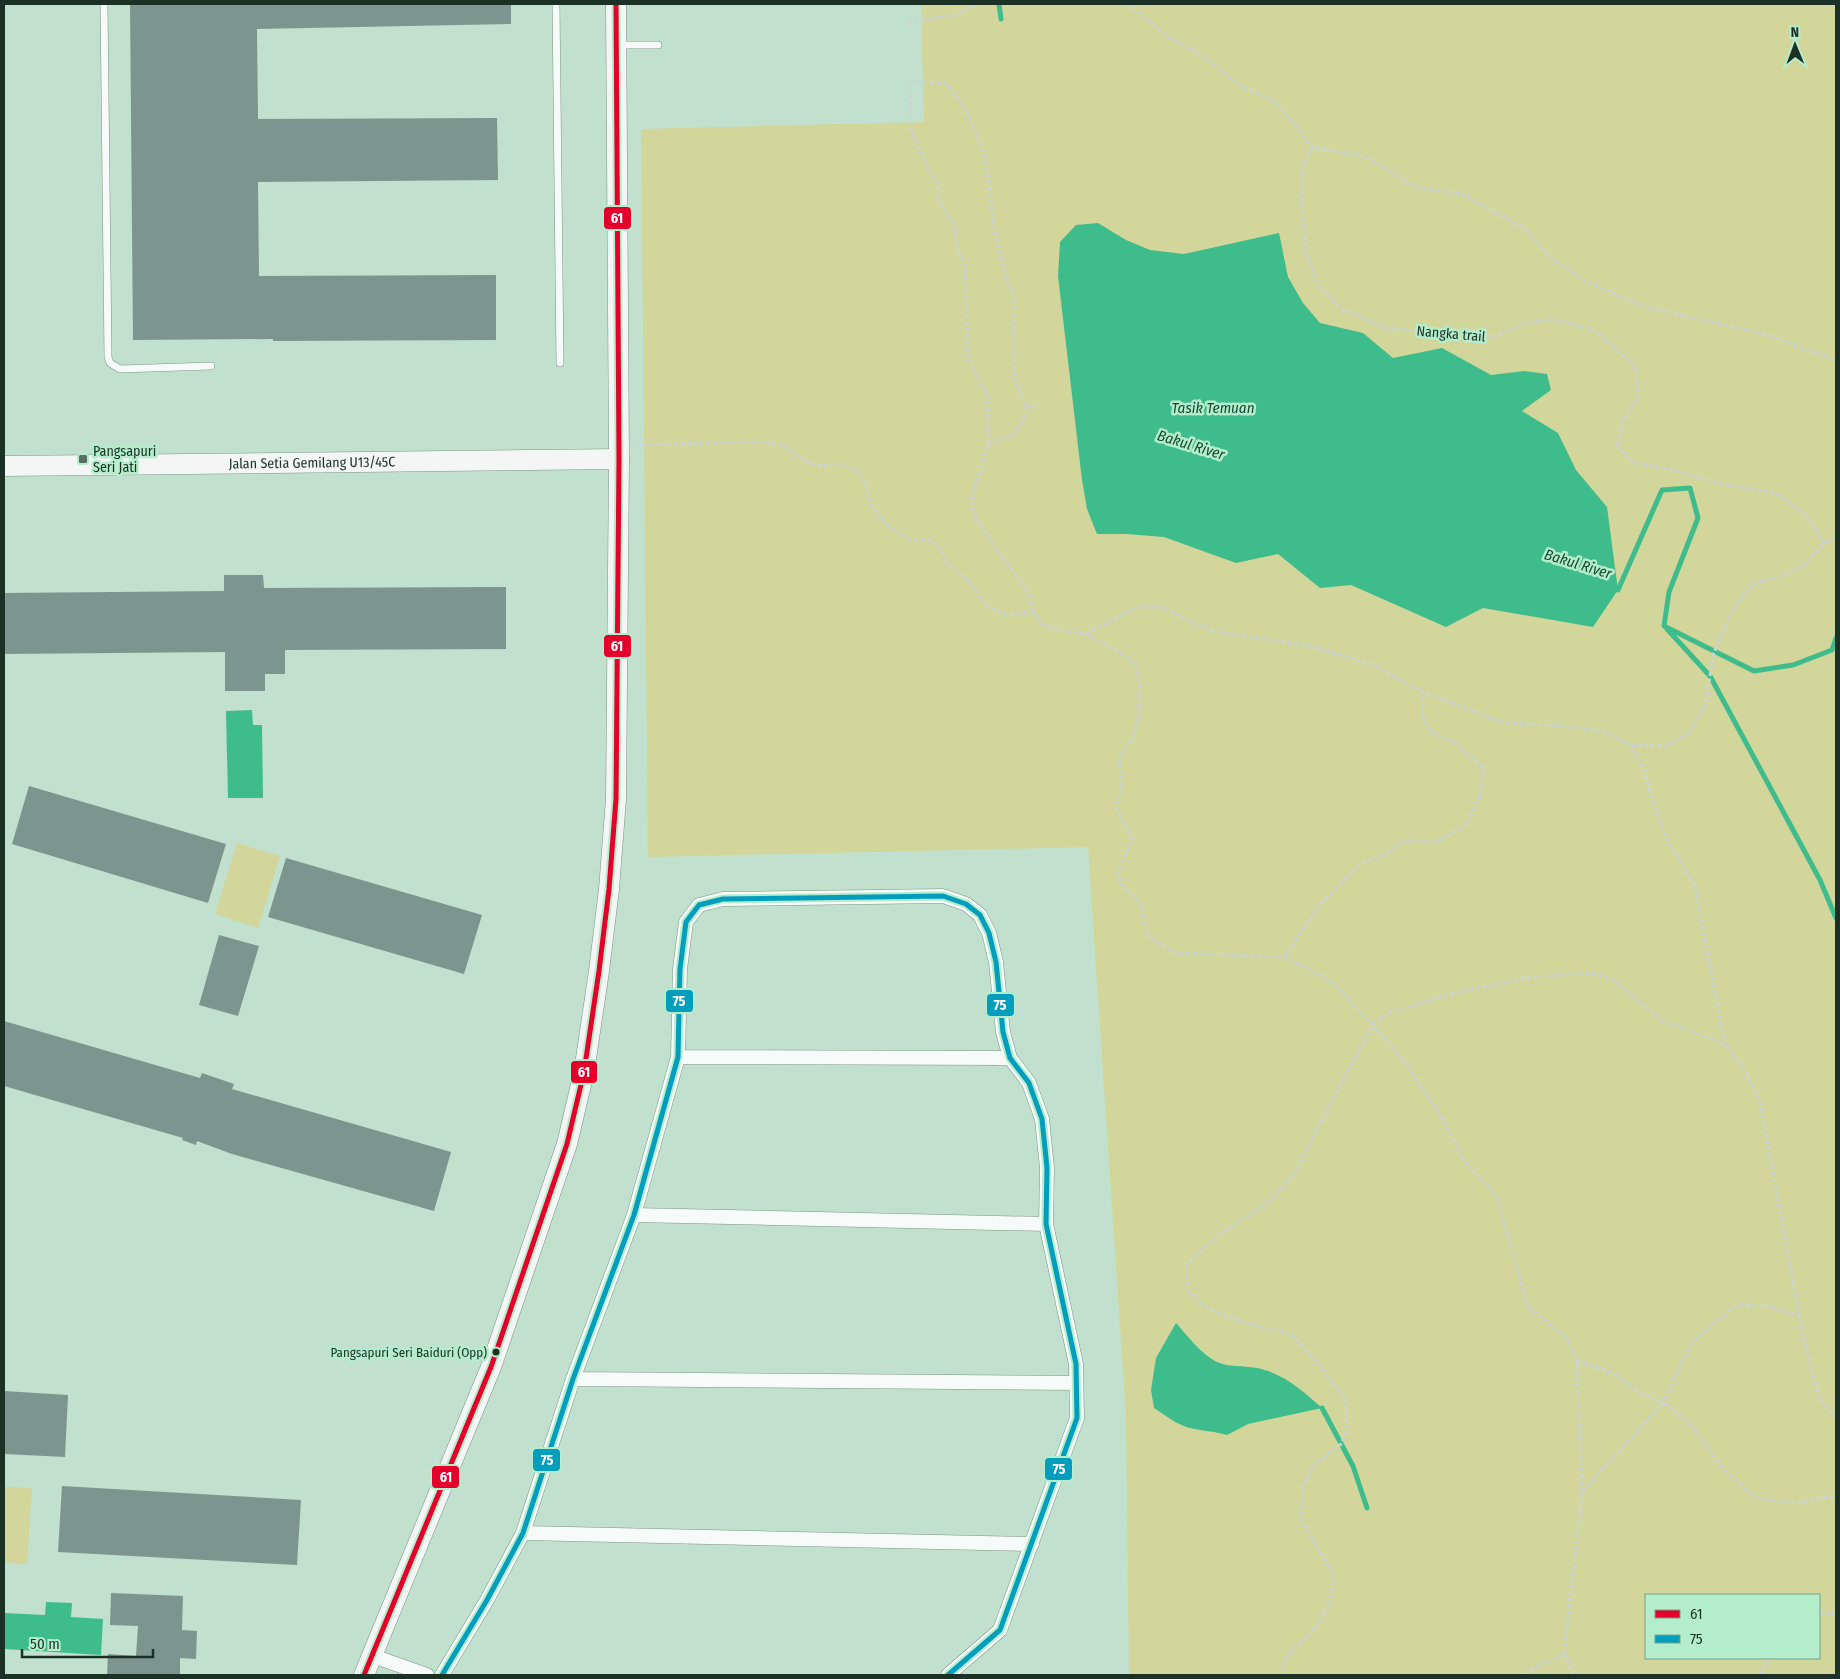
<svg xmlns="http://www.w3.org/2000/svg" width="1840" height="1679" font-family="'Fira Sans Condensed',sans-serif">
<rect width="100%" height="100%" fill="#c1e0ce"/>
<path fill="#d2d69a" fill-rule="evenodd" d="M 921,4 L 1836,4 L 1836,1675 L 1129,1675 L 1126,1416 L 1088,847 L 648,857 L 641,129 L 924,122 ZM 1646,1595 L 1819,1595 L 1819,1658 L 1646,1658 Z
M 237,843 L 280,856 L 258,928 L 215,914 Z
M 4,1487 L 32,1488 L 27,1564 L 4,1562 Z"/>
<path fill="#3fbc8c" d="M 1098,223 L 1126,240 L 1150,250 L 1184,254 L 1279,233 L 1288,277 L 1303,303 L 1320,323 L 1363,333 L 1393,358 L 1442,348 L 1491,375 L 1524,371 L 1547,374 L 1551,390 L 1522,411 L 1558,433 L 1576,470 L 1607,507 L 1618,590 L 1593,627 L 1483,608 L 1446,627 L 1351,585 L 1320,588 L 1278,554 L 1236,563 L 1164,537 L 1126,534 L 1097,534 L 1087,509 L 1082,480 L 1058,276 L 1060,242 L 1076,225 Z
M 252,710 L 253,725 L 262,725 L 263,798 L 228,798 L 226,711 Z
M 1176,1323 C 1188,1336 1199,1352 1215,1361 C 1229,1368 1242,1365 1257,1368 C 1283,1373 1303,1391 1322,1408 L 1248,1424 L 1227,1435 C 1214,1431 1202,1431 1190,1428 C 1177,1425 1165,1415 1154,1408 L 1151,1390 L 1156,1358 Z
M 46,1602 L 72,1603 L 71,1617 L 103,1619 L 101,1655 L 4,1649 L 4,1613 L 45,1615 Z"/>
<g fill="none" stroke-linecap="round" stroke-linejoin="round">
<path stroke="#3fbc8c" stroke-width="5" d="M 999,4 L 1001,19
M 1612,588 L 1618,590 L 1662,490 L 1690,488 L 1698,518 L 1669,592 L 1664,626 L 1754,671 L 1793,665 L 1832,650 L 1836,638
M 1667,629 L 1710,676 L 1820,880 L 1836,918
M 1322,1408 L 1353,1466 L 1367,1508"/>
</g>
<path fill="#7d958f" d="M 130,4 L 511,4 L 511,24 L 257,29 L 258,119 L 497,118 L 498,180 L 258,182 L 259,276 L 496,275 L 496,340 L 273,341 L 273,339 L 133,340 Z
M 224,575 L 263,575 L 264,588 L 506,587 L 506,649 L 285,650 L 285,674 L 265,674 L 265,691 L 225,691 L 225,652 L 4,654 L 4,593 L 224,591 Z
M 29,786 L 226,844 L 208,903 L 12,844 Z
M 286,858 L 482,915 L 464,974 L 268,917 Z
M 219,935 L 259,946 L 238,1016 L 199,1005 Z
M 4,1021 L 200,1078 L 202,1073 L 234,1084 L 232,1089 L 451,1152 L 434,1211 L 232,1154 L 197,1141 L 196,1145 L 182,1140 L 183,1138 L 4,1086 Z
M 4,1391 L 68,1395 L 65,1457 L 4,1454 Z
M 62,1486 L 301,1500 L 297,1565 L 58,1552 Z
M 111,1593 L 183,1596 L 182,1630 L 197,1631 L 196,1659 L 180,1658 L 180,1675 L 107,1675 L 108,1654 L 136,1656 L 138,1626 L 110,1625 Z"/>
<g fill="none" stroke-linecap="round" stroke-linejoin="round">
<defs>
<path id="lane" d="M 104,4 L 108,357 L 110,363 L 120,369 L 211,366
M 556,4 L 560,363
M 619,45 L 658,45"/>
<path id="street" d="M 678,1057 L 1010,1058
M 634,1215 L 1046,1224
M 573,1379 L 1076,1383
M 523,1533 L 1032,1544
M 373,1656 L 427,1675
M 442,1675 L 487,1600 L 523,1533 L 573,1379 L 634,1215 L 678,1057 L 680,969 L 686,922 L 699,905 L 723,899 L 943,896 L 966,904 L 980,915 L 989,933 L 996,962 L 1003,1032 L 1010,1058 L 1029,1083 L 1042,1119 L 1047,1168 L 1046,1224 L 1076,1364 L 1077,1418 L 1000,1630 L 948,1675"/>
<g id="secondary">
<path id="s1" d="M 4,466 L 619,459"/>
<path d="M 364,1675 L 491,1367 L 567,1144 L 584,1072 L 599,971 L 609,889 L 616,799 L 619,459 L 616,4"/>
</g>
</defs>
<use href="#lane" stroke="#7b9486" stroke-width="8"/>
<use href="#street" stroke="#7b9486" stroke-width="15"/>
<use href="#secondary" stroke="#7b9486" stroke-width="21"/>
<path stroke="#cbd4cf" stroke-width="3" stroke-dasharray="4 2.5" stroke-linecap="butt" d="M 1128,4 L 1165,35 L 1205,57 L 1239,85 L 1276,102 L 1296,126 L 1311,147 L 1367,157 L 1416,187 L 1462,194 L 1527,230 L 1550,258 L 1586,281 L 1645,307 L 1761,333 L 1836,360
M 908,22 L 955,15 L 978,4
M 1311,147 L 1302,171 L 1302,207 L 1306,251 L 1317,284 L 1341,309 L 1389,329 L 1494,337 L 1525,323 L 1554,319 L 1596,331 L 1635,366 L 1639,395 L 1624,419 L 1617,446 L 1633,463 L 1673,470 L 1718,483 L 1775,493 L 1804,513 L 1825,543
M 1025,406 L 1036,406
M 988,444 L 987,395 L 968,358 L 965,263 L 957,250 L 955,227 L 938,199 L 939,183 L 929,169 L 911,130 L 909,81 L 947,84 L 961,101 L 985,154 L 994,226 L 1006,279 L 1014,294 L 1014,374 L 1025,406 L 1024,417 L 1021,425 L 1013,435 L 988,444 L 982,467 L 972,494 L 971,508 L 989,539 L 1029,593 L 1033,612 L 1043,625 L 1060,630 L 1086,634 L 1116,650 L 1135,664 L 1140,682 L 1139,717 L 1133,736 L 1119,760 L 1122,785 L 1116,809 L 1133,838 L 1118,871 L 1120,882 L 1142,906 L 1148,936 L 1175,953 L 1284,957 L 1330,980 L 1373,1025 L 1321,1121 L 1296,1172 L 1270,1201 L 1218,1236 L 1186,1265 L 1188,1291 L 1208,1309 L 1246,1323 L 1291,1334 L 1319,1365 L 1346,1400 L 1347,1431 L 1341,1444 L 1314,1465 L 1303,1486 L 1301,1519 L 1334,1576 L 1330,1604 L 1315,1628 L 1287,1656 L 1281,1675
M 635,445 L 758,442 L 782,445 L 799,457 L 816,466 L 838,464 L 859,471 L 867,487 L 871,506 L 889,526 L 910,540 L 931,540 L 940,548 L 946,562 L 968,580 L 987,606 L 1007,615 L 1033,612
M 1086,634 L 1138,607 L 1163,607 L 1189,621 L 1213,631 L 1310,646 L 1373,665 L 1423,692 L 1504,723 L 1554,725 L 1604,732 L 1631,745 L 1644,770 L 1656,810 L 1668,842 L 1695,886 L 1725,1044
M 1631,745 L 1667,746 L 1690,732 L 1706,704 L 1713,655 L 1731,612 L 1752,584 L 1776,578 L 1802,566 L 1825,543 L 1836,537
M 1284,957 L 1321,903 L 1360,864 L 1385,855 L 1401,841 L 1438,841 L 1466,825 L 1480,796 L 1484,769 L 1458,745 L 1430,731 L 1422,715 L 1423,692
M 1577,1361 L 1611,1372 L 1640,1393 L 1664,1402 L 1695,1429 L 1720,1466 L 1755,1498 L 1796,1503 L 1836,1496
M 1583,1491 L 1664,1402 L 1691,1343 L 1737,1305 L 1772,1307 L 1800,1316
M 1819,1614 L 1836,1614
M 1564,1654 L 1574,1675
M 1525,1675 L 1537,1666 L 1564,1654 L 1582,1492 L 1577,1361 L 1566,1337 L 1528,1307 L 1497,1196 L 1466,1163 L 1437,1110 L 1407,1065 L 1373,1025 L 1390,1012 L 1459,992 L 1534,977 L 1592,973 L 1611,978 L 1663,1021 L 1725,1044 L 1742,1066 L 1760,1101 L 1804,1341 L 1820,1400 L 1836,1417
M 1760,1675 L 1771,1658"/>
<use href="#lane" stroke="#f6faf8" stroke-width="7"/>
<use href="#street" stroke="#f6faf8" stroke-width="14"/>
<use href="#secondary" stroke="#f3f6f4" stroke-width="20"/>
<defs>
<path id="bus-1" d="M 364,1675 L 491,1367 L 567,1144 L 584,1072 L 599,971 L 609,889 L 616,799 L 619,459 L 616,4"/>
<path id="bus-2" d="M 442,1675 L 487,1600 L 523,1533 L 573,1379 L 634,1215 L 678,1057 L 680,969 L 686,922 L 699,905 L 723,899 L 943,896 L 966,904 L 980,915 L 989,933 L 996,962 L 1003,1032 L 1010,1058 L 1029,1083 L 1042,1119 L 1047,1168 L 1046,1224 L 1076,1364 L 1077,1418 L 1000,1630 L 948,1675"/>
</defs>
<use href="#bus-1" stroke="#b4edcc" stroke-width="9"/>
<use href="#bus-2" stroke="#b4edcc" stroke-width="9"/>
<use href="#bus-1" stroke="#e4002b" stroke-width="5"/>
<use href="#bus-2" stroke="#039dbd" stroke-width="5"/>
</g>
<rect fill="#556e60" stroke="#b4edcc" stroke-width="2" x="78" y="454" width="10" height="10" rx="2.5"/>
<circle fill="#1b3125" stroke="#b4edcc" stroke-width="2" cx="496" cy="1352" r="4.5"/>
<g text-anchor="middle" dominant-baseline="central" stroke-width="5" stroke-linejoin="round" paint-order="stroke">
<g font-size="13" fill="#1b3125" stroke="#b4edcc" text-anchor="end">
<text x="487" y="1352">Pangsapuri Seri Baiduri (Opp)</text>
</g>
<g font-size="14" fill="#1b3125" stroke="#b4edcc">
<text transform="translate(1451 334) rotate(5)">Nangka trail</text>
<text stroke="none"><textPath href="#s1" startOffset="308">Jalan Setia Gemilang U13/45C</textPath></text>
</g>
<g font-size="14" fill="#1b3125" stroke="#b4edcc" text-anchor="start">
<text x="93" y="451">Pangsapuri<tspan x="93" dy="16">Seri Jati</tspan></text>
</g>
<g font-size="15" font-style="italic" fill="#134930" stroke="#b4edcc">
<text x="1213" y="408">Tasik Temuan</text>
<text transform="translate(1191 445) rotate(17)">Bakul River</text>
<text transform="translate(1578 564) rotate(17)">Bakul River</text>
</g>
</g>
<g stroke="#b4edcc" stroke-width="2">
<rect x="603" y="206" width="29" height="24" rx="5" fill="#e4002b"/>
<rect x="603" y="634" width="29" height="24" rx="5" fill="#e4002b"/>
<rect x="665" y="989" width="29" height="24" rx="5" fill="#039dbd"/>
<rect x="986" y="993" width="29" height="24" rx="5" fill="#039dbd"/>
<rect x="570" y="1060" width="28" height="24" rx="5" fill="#e4002b"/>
<rect x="532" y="1448" width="29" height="24" rx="5" fill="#039dbd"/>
<rect x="1044" y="1457" width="29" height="24" rx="5" fill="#039dbd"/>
<rect x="431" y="1465" width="29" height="24" rx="5" fill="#e4002b"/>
</g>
<g font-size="14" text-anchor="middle" font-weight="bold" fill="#fff">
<text x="617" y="223">61</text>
<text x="617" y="651">61</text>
<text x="679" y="1006">75</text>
<text x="1000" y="1010">75</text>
<text x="584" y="1077">61</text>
<text x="547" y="1465">75</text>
<text x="1059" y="1474">75</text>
<text x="446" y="1482">61</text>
</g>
<rect width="1840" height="1679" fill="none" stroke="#1b3125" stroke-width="10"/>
<rect x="1645" y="1594" width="175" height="65" fill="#b4edcc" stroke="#77a289"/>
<rect x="1655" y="1610" width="25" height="8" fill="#e4002b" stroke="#77a289"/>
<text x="1690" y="1619" font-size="15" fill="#1b3125">61</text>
<rect x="1655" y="1635" width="25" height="8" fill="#039dbd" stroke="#77a289"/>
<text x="1690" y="1644" font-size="15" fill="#1b3125">75</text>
<g transform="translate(1795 45) rotate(359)" stroke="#b4edcc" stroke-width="4" paint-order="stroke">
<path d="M0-4L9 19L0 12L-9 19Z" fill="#1b3125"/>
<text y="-8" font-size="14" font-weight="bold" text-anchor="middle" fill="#1b3125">N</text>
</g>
<path d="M22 1649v8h131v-8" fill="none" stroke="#1b3125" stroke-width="2.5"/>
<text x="30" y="1649" font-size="15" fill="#1b3125" stroke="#b4edcc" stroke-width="4" paint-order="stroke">50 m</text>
</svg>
